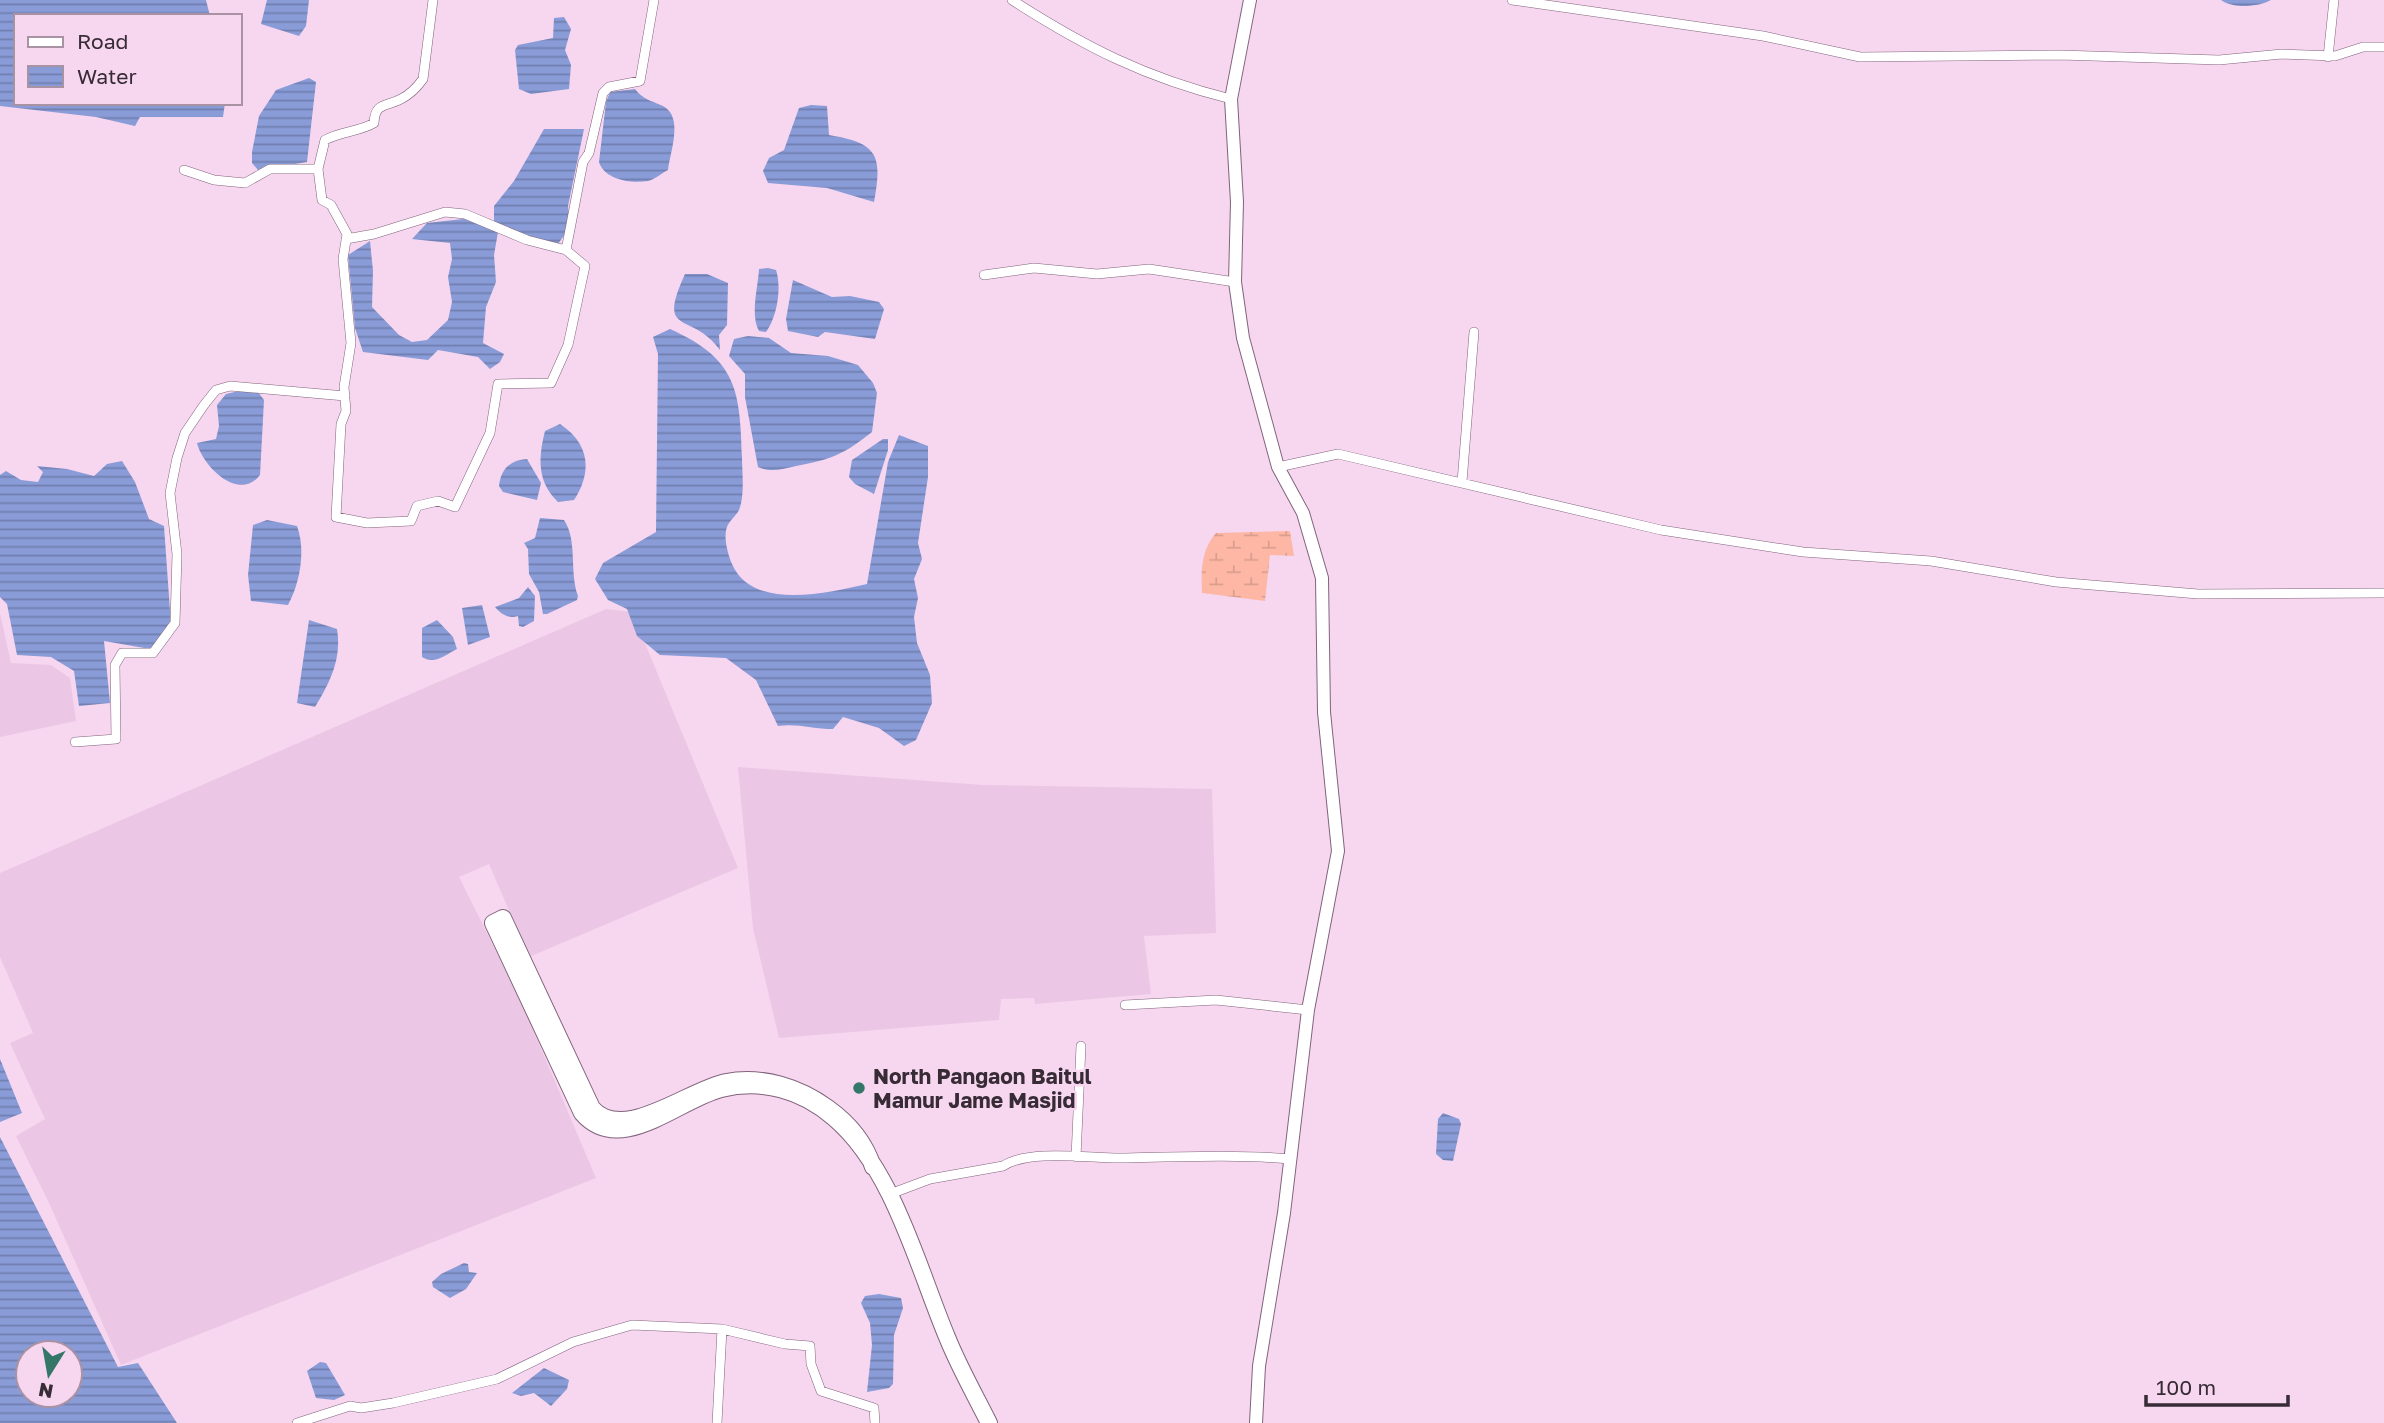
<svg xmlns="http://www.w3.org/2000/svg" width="2384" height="1423" font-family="'Golos Text',sans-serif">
<defs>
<pattern id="wetland-marsh" width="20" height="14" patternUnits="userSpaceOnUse" patternTransform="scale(1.75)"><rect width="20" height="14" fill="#feb7a5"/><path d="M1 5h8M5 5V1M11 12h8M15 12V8" fill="none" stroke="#da9e8f"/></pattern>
<pattern id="water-rules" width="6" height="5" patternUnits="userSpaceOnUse" patternTransform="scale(1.75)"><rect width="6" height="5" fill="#899cd7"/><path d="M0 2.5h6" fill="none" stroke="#717faf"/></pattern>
</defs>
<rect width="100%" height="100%" fill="#f7d6f0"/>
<path fill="#ebc7e5" d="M 606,609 L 632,612 L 738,868 L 529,957 L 489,864 L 459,877 L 519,997 L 596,1178 L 121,1365 L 49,1203 L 16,1136 L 45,1119 L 10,1043 L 33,1033 L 0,957 L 0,873 Z
M 0,613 L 11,663 L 51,665 L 70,678 L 76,721 L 0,737 Z
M 738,767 L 983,785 L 1212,789 L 1216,933 L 1144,936 L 1151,994 L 1035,1004 L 1034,998 L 1001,999 L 999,1020 L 779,1038 L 753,928 Z"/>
<path fill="url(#wetland-marsh)" d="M 1290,531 L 1294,556 L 1270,555 L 1265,601 L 1202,593 C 1201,570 1201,550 1216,533 Z"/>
<path fill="url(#water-rules)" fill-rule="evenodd" d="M 0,0 L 206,0 L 210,16 L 16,16 L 16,103 L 225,103 L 223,117 L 140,117 L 135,126 L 96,117 L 0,106 Z
M 267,0 L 309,0 L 306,26 L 299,36 L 261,24 Z
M 2221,0 L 2271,0 C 2259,7 2233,9 2221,0 Z
M 564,17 L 571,29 L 565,50 L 571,65 L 569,89 L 531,94 L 519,89 L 515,50 L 518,45 L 553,38 L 554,18 Z
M 309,78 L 316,82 L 307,162 L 258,170 L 252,163 L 252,152 L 259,116 L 276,90 Z
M 635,89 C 644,100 650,100 663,106 C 684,117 670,152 668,170 C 662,173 654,180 648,181 C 630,184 604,179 599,162 L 606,102 L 610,92 Z
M 811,105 L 827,106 L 829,135 C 877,143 883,154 874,202 L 827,188 L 768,183 L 763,171 L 769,158 L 784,150 L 799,108 Z
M 544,129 L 584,129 L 568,206 L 570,227 L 558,244 L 542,241 L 494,222 L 494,206 L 514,181 Z
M 472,218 L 498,232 L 494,255 L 496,282 L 486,307 L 483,343 L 504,354 L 500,362 L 490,369 L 478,357 L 438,350 L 428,360 L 363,352 L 355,328 L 348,255 L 370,241 L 373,271 L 372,307 L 399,335 L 412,342 L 427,340 L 448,320 L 452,302 L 448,277 L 452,259 L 450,243 L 412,239 L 427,223 Z
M 768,268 L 776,270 C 782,288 777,317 766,332 L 759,331 C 750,315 758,288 759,269 Z
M 685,274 L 707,274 L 728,283 L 727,325 L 719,335 L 720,350 C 691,310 656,338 685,274 Z
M 793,280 L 832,297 L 850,296 L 879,302 L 884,309 L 875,339 L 825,332 L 818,337 L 788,331 L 786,319 Z
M 670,329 C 737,359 740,390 742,457 C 742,472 745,495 739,510 C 736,516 729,521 727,527 C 723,538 728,554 732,564 C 752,611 827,593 867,584 L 888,462 L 899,435 L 928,446 L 928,477 L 918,543 L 922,559 L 914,579 L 918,598 L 914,617 L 917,643 L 930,675 L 932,703 L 916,740 L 904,746 L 879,728 L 843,717 L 833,729 C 814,729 796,723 778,726 L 756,680 L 726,658 L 660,655 L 637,636 L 627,609 L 608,600 L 595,579 L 603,563 L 656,532 L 658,354 L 653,337 Z
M 748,336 L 769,338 L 791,353 L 828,356 L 858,365 L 873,383 L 877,393 L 872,432 C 843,455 832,459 796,466 C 782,469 772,473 758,467 L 745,397 L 745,374 L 729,356 L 734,339 Z
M 239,391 L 258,392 L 264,400 L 260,475 C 239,502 203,467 197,443 L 216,439 L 219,426 L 217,405 L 226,394 Z
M 560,424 C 589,443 593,471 574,500 L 558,502 C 537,482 538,458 545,431 Z
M 883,439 L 888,439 L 888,450 L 874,494 L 855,484 L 849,477 L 852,460 Z
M 527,459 L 541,483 L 537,500 L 503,492 L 499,486 C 501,469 510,460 527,459 Z
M 122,461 L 135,482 L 149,519 L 164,526 L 171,625 L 150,649 L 104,641 L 110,703 L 79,706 L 74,671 L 51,657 L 17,655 L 7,604 L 0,597 L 0,475 L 6,471 L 21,480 L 38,482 L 43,472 L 37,466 L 67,469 L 94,476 L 107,464 Z
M 540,518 L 564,520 C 578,541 569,571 578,596 L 577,600 L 547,614 L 543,614 L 539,592 L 529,574 L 528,549 L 524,543 L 535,538 Z
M 267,520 L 297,526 C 306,550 300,583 288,605 L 251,601 L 248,575 L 253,525 Z
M 528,587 L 535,596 L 534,621 L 523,627 L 519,626 L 518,616 C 508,619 501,614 495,607 L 519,598 Z
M 482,605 L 490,637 L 468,645 L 462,608 Z
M 309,620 L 337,629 C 342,659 330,682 315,707 L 297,703 Z
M 437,620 L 453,637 L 457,649 C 445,655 434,665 422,657 L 422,628 Z
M 0,1059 L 22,1113 L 0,1122 Z
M 1443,1113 L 1459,1119 L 1461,1124 L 1453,1161 L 1443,1160 L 1436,1154 L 1438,1119 Z
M 0,1137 L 118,1367 L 138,1363 L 177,1423 L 0,1423 ZM 28,1353 L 70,1353 L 70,1395 L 28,1395 Z
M 464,1263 L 468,1264 L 469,1272 L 477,1273 L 466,1289 L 450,1298 L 433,1287 L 432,1282 L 441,1274 Z
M 879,1294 L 901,1298 L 903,1308 L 894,1335 L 893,1384 L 889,1388 L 867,1392 L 872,1345 L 870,1323 L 861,1303 L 865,1296 Z
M 320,1362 L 326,1363 L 345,1395 L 334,1400 L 316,1398 L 307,1371 Z
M 544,1368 L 569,1380 L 567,1389 L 551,1406 L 534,1393 L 521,1396 L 512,1393 Z"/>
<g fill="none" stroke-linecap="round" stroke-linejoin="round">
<defs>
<path id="minor" d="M 1012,0 C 1085,47 1146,78 1231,99
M 1512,0 L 1763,36 L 1860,57 L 2060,55 L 2219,60 L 2282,54 L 2335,56 L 2363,47 L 2384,47
M 2328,57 L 2334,0
M 318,169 L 322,200 L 331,205 L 347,234 L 343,259 L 351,343 L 344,387 L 346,411 L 341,424 L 336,517 L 367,523 L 411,521 L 417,506 L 438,501 L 455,507 L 490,433 L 498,384 L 551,383 L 568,345 L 585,266 L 566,250 L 583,162 L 589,153 L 603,93 L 609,87 L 640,81 L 654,0
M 184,170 L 214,180 L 245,183 L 270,169 L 318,169 L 325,140 C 341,131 359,132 374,123 C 375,102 386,107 401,99 C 409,95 418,86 423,79 L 433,0
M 346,239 L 374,234 L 445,212 L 465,214 L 527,240 L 566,250
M 984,275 L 1034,268 L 1097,274 L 1149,269 L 1235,282
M 1278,467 L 1338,454 L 1661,530 L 1803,552 L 1931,561 L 2056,582 L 2198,594 L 2384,593
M 1462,482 L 1474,332
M 75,742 L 116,739 L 115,665 L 122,653 L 153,653 L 175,623 L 177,554 L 170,493 L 177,458 L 185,433 L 204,405 L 216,390 L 230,386 L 345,396
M 1125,1005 L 1216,1000 L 1308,1010
M 1076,1157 L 1081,1046
M 890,1194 L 930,1179 L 1003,1166 C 1029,1149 1088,1158 1119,1158 C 1177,1157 1234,1154 1291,1159
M 297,1423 L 350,1406 L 361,1408 L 393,1403 L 497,1379 L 573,1342 L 632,1325 L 722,1329 L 785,1344 L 810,1346 L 811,1364 L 821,1391 L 874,1408 L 875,1423
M 717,1423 L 722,1329"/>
<path id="tertiary" d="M 1250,0 L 1231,99 L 1237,202 L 1235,282 L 1243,338 L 1278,467 L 1303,513 L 1322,578 L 1324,712 L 1338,851 L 1308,1010 L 1284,1213 L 1259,1366 L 1256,1423"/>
<path id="trunk" d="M 873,1167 C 865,1142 849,1123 828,1108 C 799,1087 762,1075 726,1082 C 689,1089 623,1144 592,1108 L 503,918 L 493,923 L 582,1113 C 620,1157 678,1100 721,1089 C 762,1079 802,1090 834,1118 C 893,1168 918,1268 947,1337 C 959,1367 975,1395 989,1423"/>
</defs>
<use href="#minor" stroke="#80647b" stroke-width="10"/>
<use href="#tertiary" stroke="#80647b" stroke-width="14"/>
<use href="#trunk" stroke="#80647b" stroke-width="18"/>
<use href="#minor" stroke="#fff" stroke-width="9"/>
<use href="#tertiary" stroke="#fff" stroke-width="12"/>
<use href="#trunk" stroke="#fff" stroke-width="16"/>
</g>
<circle fill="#347667" stroke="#f7d6f0" stroke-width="2.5" cx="859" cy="1088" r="7"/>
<g text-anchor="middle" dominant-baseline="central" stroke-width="5" stroke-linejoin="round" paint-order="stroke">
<g font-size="21" font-weight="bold" fill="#372b35" stroke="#f7d6f0" text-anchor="start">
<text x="873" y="1076">North Pangaon Baitul<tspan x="873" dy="24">Mamur Jame Masjid</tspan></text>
</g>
</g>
<rect x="14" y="14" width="228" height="91" fill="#f7d6f0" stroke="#aa92a5" stroke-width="2"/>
<rect x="28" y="37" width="35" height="10" fill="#ffffff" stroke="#aa92a5" stroke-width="2"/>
<text x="77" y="49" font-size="21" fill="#372b35">Road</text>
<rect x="28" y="66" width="35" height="21" fill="url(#water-rules)" stroke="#aa92a5" stroke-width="2"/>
<text x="77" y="84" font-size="21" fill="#372b35">Water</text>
<g transform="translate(49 1374) rotate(191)"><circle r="33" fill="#f7d6f0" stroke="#aa92a5" stroke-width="2"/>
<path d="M0-5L12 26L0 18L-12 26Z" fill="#347667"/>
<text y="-10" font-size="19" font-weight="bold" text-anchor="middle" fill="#372b35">N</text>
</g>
<path d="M2146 1395v10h142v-10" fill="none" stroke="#372b35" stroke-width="3.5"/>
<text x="2156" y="1395" font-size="21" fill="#372b35" stroke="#f7d6f0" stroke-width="5" paint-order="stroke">100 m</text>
</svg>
